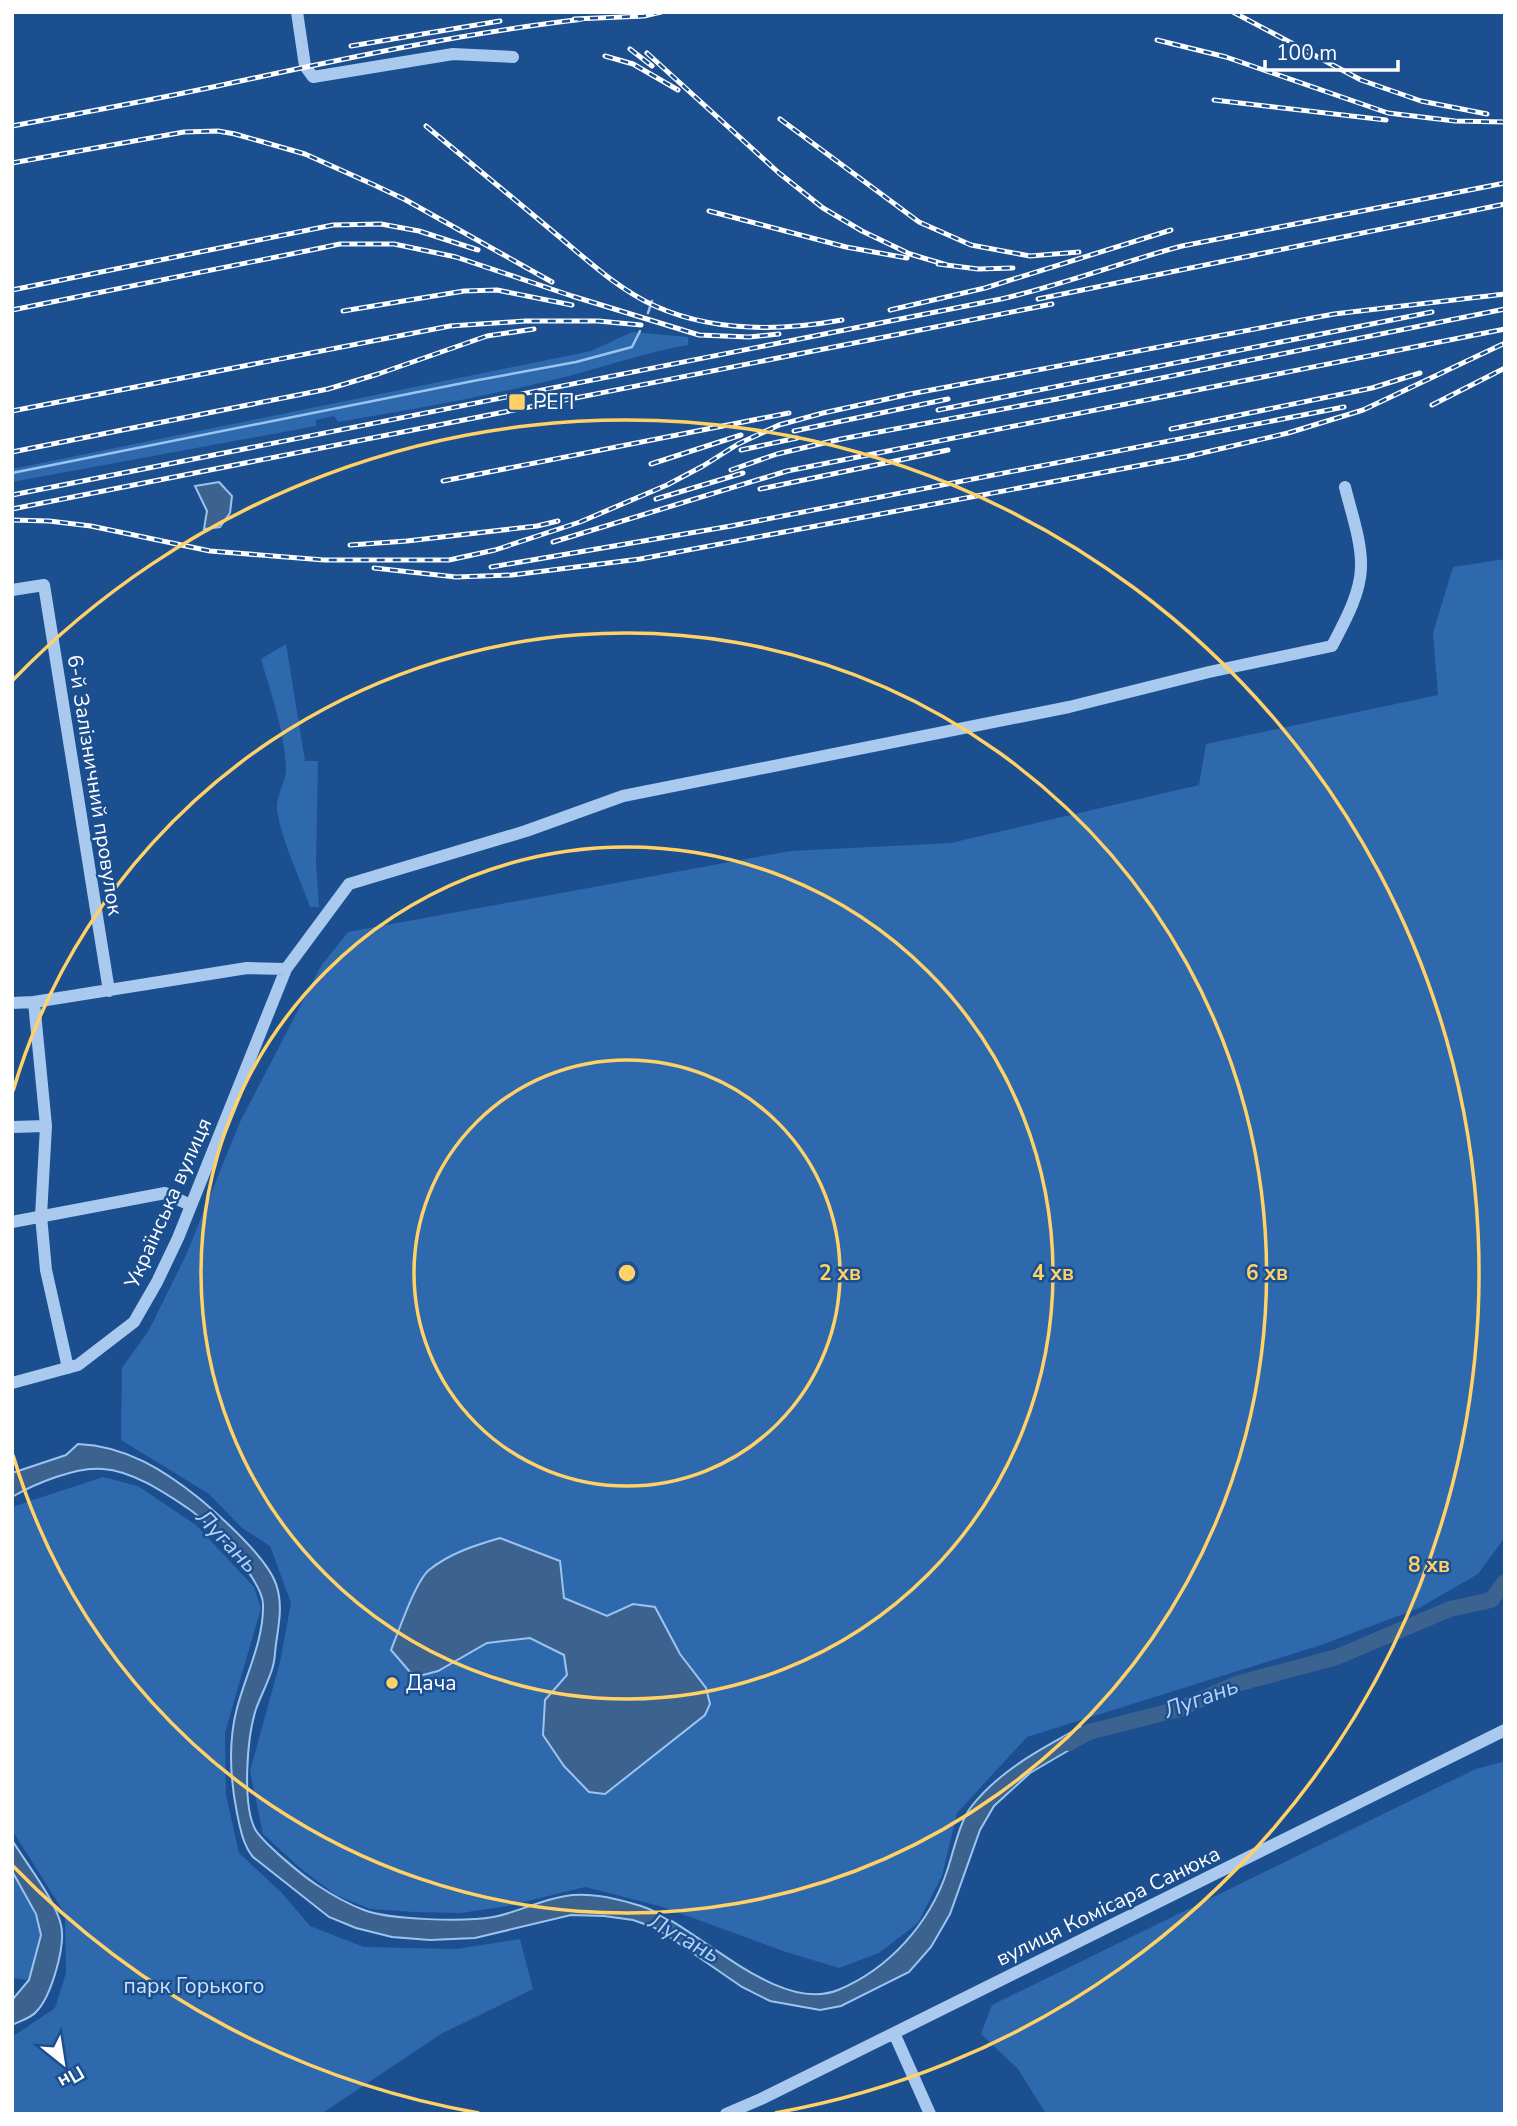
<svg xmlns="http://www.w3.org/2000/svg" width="1517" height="2126" font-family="'Nunito Sans',sans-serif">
<rect width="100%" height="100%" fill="#1b4f8f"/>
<path fill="#2e69ad" d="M 632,332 L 688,337 L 688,345 C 642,353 598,369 553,380 C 482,397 410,410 338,422 L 334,416 L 316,420 L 316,426 L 12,482 L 12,469 L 591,351 Z
M 1505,559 L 1505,1537 L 1478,1574 L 1419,1608 L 1321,1645 L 1027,1737 L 957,1813 L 942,1876 L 918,1923 L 879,1953 L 839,1968 L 786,1952 L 663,1907 L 585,1887 L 508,1906 L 461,1913 L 414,1912 L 370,1909 L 336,1895 L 300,1868 L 263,1834 L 250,1771 L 280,1662 L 291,1603 L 270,1546 L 242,1528 L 209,1494 L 121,1440 L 122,1368 L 149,1330 L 186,1255 L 240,1122 L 321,966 L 348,932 L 790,851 L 951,843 L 1199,785 L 1206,744 L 1438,695 L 1433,633 L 1453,567 Z
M 286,644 L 305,761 L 318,761 L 316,865 L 319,907 L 310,907 C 299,875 283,845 277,811 C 275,797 286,783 286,769 C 285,732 271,694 261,659 Z
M 103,1477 L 138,1486 L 196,1525 L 254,1587 L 261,1608 L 225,1733 L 226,1795 L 239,1853 L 282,1893 L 310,1926 L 364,1947 L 457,1949 L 520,1939 L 533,1989 L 441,2034 L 321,2114 L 12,2114 L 12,2037 L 55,2008 L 66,1973 L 65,1914 L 12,1830 L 12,1507 Z
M 1505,1761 L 1505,2114 L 1046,2114 L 1018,2069 L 981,2034 L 992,2005 L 1422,1795 L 1476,1769 Z
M 12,1870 L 36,1914 L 42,1935 L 29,1980 L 12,1978 Z"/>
<path fill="#3c6290" stroke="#9cc4f0" stroke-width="2" d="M 219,482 L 232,496 L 230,513 L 220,527 L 204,529 L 207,511 L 195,486 Z
M 78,1444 C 126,1446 164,1470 200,1499 C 221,1517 267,1558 276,1584 C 283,1604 279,1623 276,1644 C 275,1651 275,1659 273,1666 C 269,1681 261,1695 256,1709 C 247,1737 242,1803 255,1829 C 263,1843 303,1876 317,1885 C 332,1895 348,1904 364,1910 C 390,1920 465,1922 493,1917 C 520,1912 546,1897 573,1895 C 596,1893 619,1899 641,1906 C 696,1924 776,2015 838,1990 C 889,1969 930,1923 947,1871 C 953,1853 960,1821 971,1807 C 1000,1770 1041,1749 1081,1727 L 1088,1739 L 1030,1773 L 994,1806 L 980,1830 L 950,1914 L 931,1947 L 909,1972 L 841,2006 L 820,2010 L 770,2001 L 742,1987 L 668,1936 L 653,1927 L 633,1920 L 604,1916 L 571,1915 L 475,1938 L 430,1940 L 392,1937 L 356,1928 L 329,1917 L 253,1857 C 243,1845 240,1828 237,1813 C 230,1778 228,1742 237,1708 C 246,1674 264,1640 263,1604 C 262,1579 210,1524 189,1509 C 165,1493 133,1471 103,1469 C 77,1466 34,1484 12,1497 L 12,1473 L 66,1455 Z
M 500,1538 L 560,1561 L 564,1598 L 607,1616 L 633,1604 L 655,1607 L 680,1654 L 706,1688 L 710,1704 L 705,1715 L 605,1794 L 589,1792 L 564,1766 L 543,1735 L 545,1700 L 567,1675 L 564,1655 L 530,1638 L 487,1643 L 438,1671 L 423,1675 L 410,1672 L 391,1650 C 399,1631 415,1582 429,1570 C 450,1553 476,1545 500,1538 Z
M 12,1840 C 26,1863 56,1901 61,1925 C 66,1946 51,1997 36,2012 C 31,2018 20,2021 12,2025 L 12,2000 L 29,1980 L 41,1935 L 36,1914 L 12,1871 Z"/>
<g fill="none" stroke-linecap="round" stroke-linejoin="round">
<path stroke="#9cc4f0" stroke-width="2.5" d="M 648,313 L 652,301
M 12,473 L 473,381 L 576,362 L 632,347 L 640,331"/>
<path stroke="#3c6290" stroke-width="16" d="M 1069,1743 L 1089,1732 L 1179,1709 L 1236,1684 L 1337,1657 L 1450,1609 L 1491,1600 L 1505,1582"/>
<path stroke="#a9c9ee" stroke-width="12" d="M 297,12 L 305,66 L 313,77 L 453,54 L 513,57
M 12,590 L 44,585 L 109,991
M 34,1002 L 46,1126 L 41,1216 L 46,1270 L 68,1368
M 12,1003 L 34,1002 L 247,968 L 286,969
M 12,1127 L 46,1126
M 12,1222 L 165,1193 L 190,1205
M 12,1383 L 78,1365 L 134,1322 L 157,1282 L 178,1238 L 286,969 L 349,884 L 526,831 L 623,796 L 1069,707 L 1209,672 L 1332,646 C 1344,623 1360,595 1361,568 C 1362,542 1351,512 1345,487
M 894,2033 L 930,2114
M 726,2114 L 761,2099 L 1505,1730"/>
<defs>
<path id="rail" d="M 1233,12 L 1361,80 L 1421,101 L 1487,114
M 574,19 L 644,16 L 661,12
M 1157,40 L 1226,57 L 1388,113 L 1455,121 L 1505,122
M 351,46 L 500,21
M 630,49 L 652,66
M 647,53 L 779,173 L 823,208 L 862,231 L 910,254 L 947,265
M 605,56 L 633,64 L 678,90
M 1214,100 L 1386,120
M 780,119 L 919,222 L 971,245 L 1030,256 L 1079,252
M 12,126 C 82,113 152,100 222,85 C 342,59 462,33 584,19
M 426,126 C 469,162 513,198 556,234 C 587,260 618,289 655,306 C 713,332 781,331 842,320
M 12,163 L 184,132 L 218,131 L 235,134 L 305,154 L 372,184 L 404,199 L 552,282
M 709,211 L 846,247 L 907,258
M 938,264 L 978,269 L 1013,268
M 12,290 L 333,225 L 381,224 L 419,231 L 478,250
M 1038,299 L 1505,204
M 12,310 L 316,249 L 340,244 L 394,244 L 456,257 L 572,296 L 699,335 L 749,337 L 779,334
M 890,310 L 985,288 L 1171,230
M 343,311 L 464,291 L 497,290 L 572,305
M 1432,405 L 1505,368
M 938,410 L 1432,312
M 12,411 L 450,326 L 525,321 L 598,321 L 641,325
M 1171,429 L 1372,388 L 1420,373
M 794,431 L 948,399
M 741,450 L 797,438
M 12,452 L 328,389 L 378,374 L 487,336 L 534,329
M 651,464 L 741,435
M 731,470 L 777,454 L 841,439 L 1057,399 L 1505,309
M 443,481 L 789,413
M 760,489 L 948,450
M 12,495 L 1001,299 C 1063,285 1122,262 1182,246 L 1505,183
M 656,499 L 743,473
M 12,509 L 1052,304
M 12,520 L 49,521 L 91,526 L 210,551 L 324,560 L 449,560 L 495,550 L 580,522 L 667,485 L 703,466 L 738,444 L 779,425 L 823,413 L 910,394 L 1334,314 L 1505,294
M 553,542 L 787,471 L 1505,329
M 350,545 L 407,541 L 537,526 L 558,521
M 491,567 L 731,526 L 1344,407
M 374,568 L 456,577 L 512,575 L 640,559 L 1185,457 L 1288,433 L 1363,410 L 1505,343"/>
</defs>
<use href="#rail" stroke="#fff" stroke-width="5"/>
<use href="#rail" stroke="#1b4f8f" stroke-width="2.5" stroke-dasharray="8" stroke-linecap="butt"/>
</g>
<g fill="none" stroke="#ffd166" stroke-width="3.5">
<circle cx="627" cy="1273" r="213"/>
<circle cx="627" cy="1273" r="426"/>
<path d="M13 1091A640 640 0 1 1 13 1455"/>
<path d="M479 2113A853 853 0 0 1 13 1866M13 680A853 853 0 1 1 775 2113"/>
</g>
<g fill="#ffd166" stroke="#1b4f8f" stroke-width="2.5">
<rect x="508" y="393" width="18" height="18" rx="3.5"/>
<circle cx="392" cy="1683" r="7"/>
</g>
<g text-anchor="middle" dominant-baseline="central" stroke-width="5" stroke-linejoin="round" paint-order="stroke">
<g font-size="21" fill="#fff" stroke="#1b4f8f" text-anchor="start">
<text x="533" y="402">РЕП</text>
<text x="406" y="1683">Дача</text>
</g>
<g font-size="21" fill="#fff" stroke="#1b4f8f">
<text transform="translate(95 785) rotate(81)">6-й Залізничний провулок</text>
<text transform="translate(168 1203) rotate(-66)">Українська вулиця</text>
<text transform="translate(1108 1906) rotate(-26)">вулиця Комісара Санюка</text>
</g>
<g font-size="21" fill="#cfe3fa" stroke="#1b4f8f">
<text x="194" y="1986">парк Горького</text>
</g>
<g font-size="23" font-style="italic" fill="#b5d3f5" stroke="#1b4f8f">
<text transform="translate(227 1541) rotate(46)">Лугань</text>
<text transform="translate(1201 1698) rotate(-20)">Лугань</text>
<text transform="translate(684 1938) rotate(29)">Лугань</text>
</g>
</g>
<circle cx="627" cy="1273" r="10" fill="#ffd166" stroke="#1b4f8f" stroke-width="3.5"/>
<g font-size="21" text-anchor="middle" font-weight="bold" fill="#ffd166" stroke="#1b4f8f" stroke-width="5" stroke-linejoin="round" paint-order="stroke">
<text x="840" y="1280">2 хв</text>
<text x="1053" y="1280">4 хв</text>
<text x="1267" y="1280">6 хв</text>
<text x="1429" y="1572">8 хв</text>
</g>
<rect width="1517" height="2126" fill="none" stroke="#ffffff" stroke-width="28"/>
<g transform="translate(63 2063) rotate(150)" stroke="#1b4f8f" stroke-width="5" paint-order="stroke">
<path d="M0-5L12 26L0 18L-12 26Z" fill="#ffffff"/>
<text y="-10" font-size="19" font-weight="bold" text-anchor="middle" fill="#ffffff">Пн</text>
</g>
<path d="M1265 60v10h133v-10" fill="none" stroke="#ffffff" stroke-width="3.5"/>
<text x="1276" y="60" font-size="21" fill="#ffffff" stroke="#1b4f8f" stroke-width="5" paint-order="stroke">100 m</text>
</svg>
